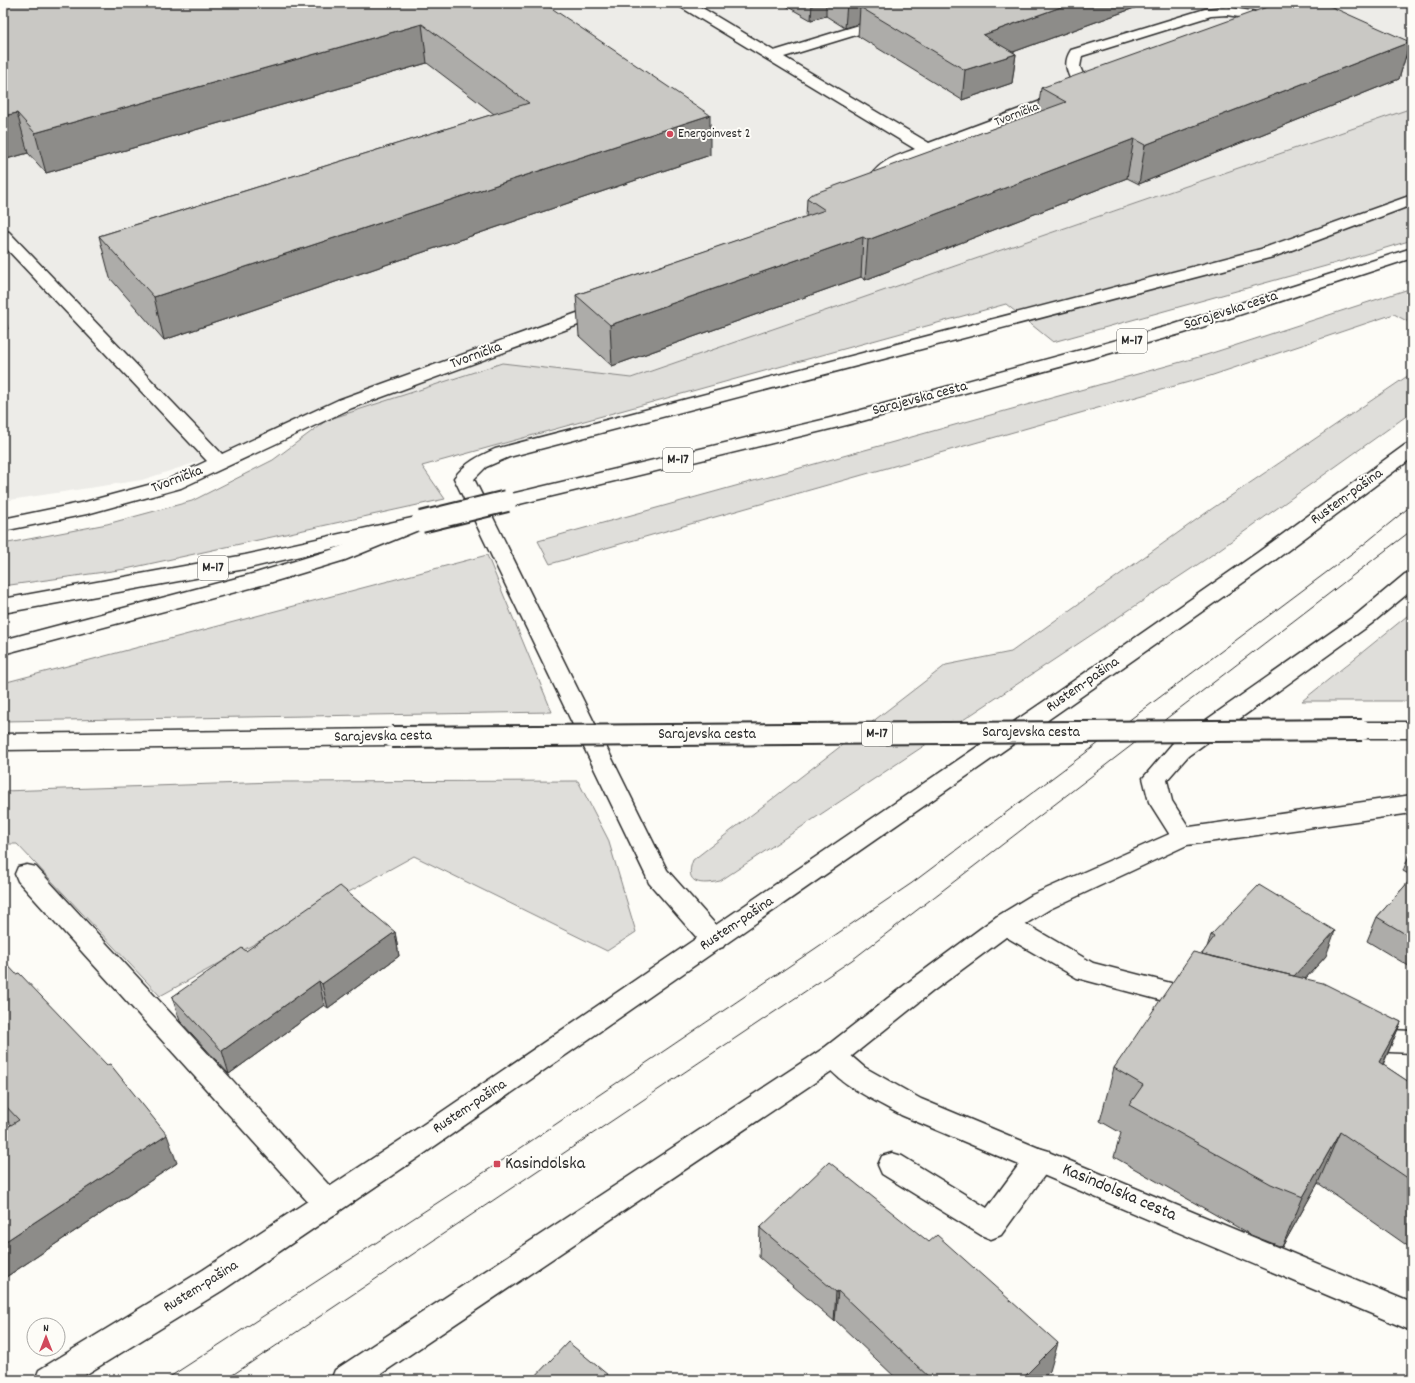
<svg xmlns="http://www.w3.org/2000/svg" width="1415" height="1383" font-family="Dekko,sans-serif">
<rect width="100%" height="100%" fill="#fdfcf7"/>
<filter id="ink" filterUnits="userSpaceOnUse"><feTurbulence type="fractalNoise" baseFrequency=".025" numOctaves="2"/><feDisplacementMap in="SourceGraphic" scale="8" xChannelSelector="R" yChannelSelector="G"/><feConvolveMatrix kernelMatrix="1 2 1 2 8 2 1 2 1" color-interpolation-filters="sRGB"/></filter>
<g filter="url(#ink)">
<path fill="#edece8" d="M 3,3 L 1412,3 L 1412,108 L 631,378 L 502,363 L 142,480 L 3,501 Z"/>
<path fill="#dfdeda" stroke="#858482" d="M 1412,108 L 1412,240 L 1326,266 L 1053,342 L 1006,304 L 422,466 L 445,499 L 126,569 L 3,586 L 3,544 L 107,524 L 192,501 L 273,460 L 327,420 L 502,363 L 631,378 Z
M 1412,288 L 1412,324 L 1394,314 L 1210,376 L 550,564 L 538,541 L 1206,355 Z
M 1412,373 L 1412,412 L 1206,559 L 720,881 C 702,885 683,885 693,860 L 946,665 L 1011,652 L 1210,510 Z
M 487,555 L 552,712 L 3,721 L 3,683 Z
M 1412,612 L 1412,701 L 1302,701 Z
M 578,781 L 608,839 L 636,932 L 607,951 L 414,856 L 160,996 L 17,844 L 3,844 L 3,791 L 275,782 Z"/>
<g fill="none" stroke-linecap="round" stroke-linejoin="round">
<defs>
<path id="service" d="M 677,3 L 694,3 L 774,51 L 882,18 L 892,18 L 894,21 L 892,24 L 784,57 L 929,143 L 1062,93 L 1072,93 L 1074,96 L 1072,99 L 899,165 L 886,175 L 874,192 L 862,192 L 860,189 C 879,162 885,160 915,149 L 679,6 Z
M 1227,7 L 1275,15 L 1280,16 L 1282,19 L 1280,22 L 1275,23 L 1227,15 L 1211,16 L 1082,56 L 1080,67 L 1090,90 L 1088,93 L 1078,93 L 1076,90 C 1069,76 1061,65 1071,50 L 1205,9 Z
M 1381,36 L 1412,50 L 1412,59 L 1376,43 L 1374,40 L 1376,37 Z
M 1412,195 L 1412,205 L 1273,257 L 509,457 L 486,467 L 474,479 L 667,870 L 723,933 L 727,940 L 723,947 L 714,950 L 705,947 L 649,883 L 646,876 L 454,478 C 465,463 479,456 495,449 L 1261,249 Z
M 3,230 L 9,232 L 222,454 L 338,400 L 599,305 L 605,304 L 611,305 L 614,309 L 611,313 L 352,408 L 181,488 L 87,514 L 3,531 L 3,519 L 85,502 L 167,480 L 207,461 L 3,245 Z
M 27,865 L 36,867 L 338,1195 L 342,1204 L 338,1213 L 328,1217 L 318,1213 L 18,881 L 15,874 L 18,867 Z
M 1005,914 L 1014,917 L 1093,963 L 1194,989 L 1203,992 L 1207,999 L 1203,1006 L 1194,1009 L 1077,978 L 996,931 L 993,924 L 996,917 Z
M 1039,1148 L 1049,1151 L 1053,1160 L 1049,1169 L 1001,1235 L 991,1239 L 981,1235 L 882,1174 L 878,1165 L 882,1156 L 892,1153 L 902,1156 L 987,1208 L 1029,1151 Z"/>
<path id="minor" d="M 1412,572 L 1412,590 L 1371,624 L 1188,756 L 1167,780 L 1172,801 L 1195,837 L 1191,843 L 1183,846 L 1175,843 L 1149,802 L 1143,778 L 1172,744 L 1357,614 L 1405,574 Z
M 1368,1029 L 1412,1031 L 1412,1053 L 1368,1051 L 1359,1048 L 1355,1040 L 1359,1032 Z
M 833,1045 L 842,1048 L 864,1067 L 921,1099 L 1412,1303 L 1412,1331 L 901,1115 C 876,1101 833,1082 820,1056 L 824,1048 Z"/>
<path id="secondary" d="M 1412,443 L 1412,458 L 1271,563 L 1062,710 L 422,1155 L 223,1290 L 77,1380 L 35,1380 L 39,1370 L 203,1270 L 402,1139 L 1046,700 L 1257,553 L 1405,445 Z
M 1412,795 L 1412,813 L 1187,845 L 1050,909 L 1014,931 L 933,991 L 842,1064 L 372,1380 L 331,1380 L 335,1370 L 824,1048 L 915,977 L 996,917 L 1032,895 L 1183,828 Z"/>
<path id="primary" d="M 1412,248 L 1412,258 L 1184,333 L 855,423 L 507,507 L 500,505 L 497,501 L 500,497 L 507,495 L 843,415 L 1172,325 Z
M 414,519 L 421,521 L 424,525 L 421,529 L 345,560 L 269,583 L 3,654 L 3,640 L 256,573 L 331,550 Z
M 1362,722 L 1412,722 L 1412,738 L 1362,738 L 1354,736 L 1351,730 L 1354,724 Z
M 392,729 L 400,731 L 403,737 L 400,743 L 392,745 L 3,750 L 3,734 Z"/>
<path id="trunk" d="M 421,516 L 428,518 L 431,522 L 428,526 L 245,569 L 3,613 L 3,599 L 245,555 Z"/>
</defs>
<use href="#service" stroke="#2b2b2b" stroke-width="3"/>
<use href="#minor" stroke="#2b2b2b" stroke-width="3"/>
<use href="#secondary" stroke="#2b2b2b" stroke-width="3"/>
<use href="#primary" stroke="#2b2b2b" stroke-width="3"/>
<use href="#trunk" stroke="#2b2b2b" stroke-width="3"/>
<use href="#service" fill="#fdfcf7" fill-rule="evenodd"/>
<use href="#minor" fill="#fdfcf7" fill-rule="evenodd"/>
<use href="#secondary" fill="#fdfcf7" fill-rule="evenodd"/>
<use href="#primary" fill="#fdfcf7" fill-rule="evenodd"/>
<use href="#trunk" fill="#fdfcf7" fill-rule="evenodd"/>
<path stroke="#2b2b2b" stroke-width="1" d="M 165,1380 L 497,1164 L 912,883 L 1363,545 L 1412,505
M 225,1380 L 852,960 L 1412,530"/>
<defs>
<path id="primary-bridge" d="M 421,522 L 507,501
M 392,737 L 1362,730"/>
</defs>
<use href="#primary-bridge" stroke="#2b2b2b" stroke-width="24" stroke-linecap="butt"/>
<use href="#primary-bridge" stroke="#fdfcf7" stroke-width="20"/>
</g>
<path fill="#adaca9" stroke="#2b2b2b" d="M 3,3 L 544,3 L 710,155 L 164,340 L 110,278 L 99,236 L 494,114 L 427,63 L 46,173 L 28,153 L 3,160 Z
M 781,3 L 1148,3 L 1013,52 L 1016,54 L 1012,83 L 962,100 L 858,36 L 859,24 L 845,28 L 826,16 L 811,20 Z
M 1410,42 L 1399,79 L 1139,184 L 1127,178 L 865,280 L 861,277 L 612,366 L 579,336 L 576,295 L 806,217 L 807,198 L 1038,112 L 1041,88 Z
M 1412,848 L 1412,876 L 1403,871 Z
M 1412,878 L 1412,968 L 1367,941 L 1377,917 Z
M 395,932 L 399,956 L 328,1008 L 324,1005 L 229,1074 L 180,1021 L 172,997 L 246,951 Z
M 1211,935 L 1326,956 L 1305,979 L 1401,1022 L 1383,1065 L 1412,1084 L 1412,1249 L 1318,1183 L 1282,1247 L 1251,1235 L 1114,1157 L 1121,1133 L 1100,1121 L 1114,1068 L 1202,954 L 1207,947 Z
M 3,960 L 177,1163 L 3,1279 L 3,1130 L 11,1125 L 3,1116 Z
M 760,1228 L 1050,1371 L 1041,1380 L 898,1380 L 835,1320 L 834,1321 L 759,1257 Z"/>
<path fill="#8d8c89" stroke="#2b2b2b" d="M 812,3 L 826,3 L 826,16 L 811,20 Z
M 847,3 L 928,3 L 860,7 L 859,24 L 845,28 Z
M 1072,3 L 1148,3 L 980,64 L 983,35 Z
M 422,24 L 427,63 L 46,173 L 35,133 Z
M 1410,42 L 1399,79 L 1139,184 L 1145,145 Z
M 1016,54 L 1012,83 L 962,100 L 965,70 Z
M 17,113 L 28,153 L 3,160 L 3,116 Z
M 710,115 L 710,155 L 164,340 L 154,297 Z
M 1134,139 L 1127,178 L 865,280 L 868,240 Z
M 863,237 L 861,277 L 612,366 L 610,325 Z
M 3,312 L 8,329 L 3,331 Z
M 1335,931 L 1326,956 L 1280,1006 L 1288,982 Z
M 395,932 L 399,956 L 328,1008 L 322,984 Z
M 319,981 L 324,1005 L 229,1074 L 222,1051 Z
M 1401,1022 L 1378,1075 L 1379,1062 Z
M 1340,1132 L 1318,1183 L 1282,1247 L 1303,1197 Z
M 167,1135 L 177,1163 L 3,1279 L 3,1243 Z
M 838,1291 L 835,1320 L 834,1321 L 836,1292 Z
M 1058,1343 L 1050,1371 L 1041,1380 L 1021,1380 Z"/>
<path fill="#c9c8c4" stroke="#2b2b2b" d="M 3,3 L 544,3 L 710,115 L 154,297 L 99,236 L 529,103 L 422,24 L 35,133 L 17,113 L 3,116 Z
M 874,3 L 1072,3 L 983,35 L 1016,54 L 965,70 L 860,7 Z
M 1278,3 L 1323,3 L 1410,42 L 1145,145 L 1134,139 L 868,240 L 863,237 L 610,325 L 576,295 L 825,210 L 807,198 L 810,195 L 1066,102 L 1041,88 Z
M 1412,878 L 1412,938 L 1377,917 Z
M 1259,885 L 1335,931 L 1294,976 L 1202,954 L 1214,937 L 1211,935 Z
M 340,886 L 395,932 L 322,984 L 319,981 L 222,1051 L 172,997 L 242,948 L 246,951 Z
M 1193,952 L 1323,983 L 1401,1022 L 1379,1062 L 1412,1084 L 1412,1181 L 1340,1132 L 1303,1197 L 1271,1184 L 1129,1105 L 1143,1085 L 1114,1068 Z
M 3,960 L 16,974 L 19,973 L 107,1065 L 110,1064 L 167,1135 L 3,1243 L 3,1130 L 19,1120 L 3,1103 Z
M 829,1162 L 929,1242 L 937,1235 L 1058,1343 L 1021,1380 L 932,1380 L 838,1291 L 836,1292 L 760,1228 Z
M 568,1342 L 614,1380 L 532,1380 Z"/>
</g>
<g fill="#d1495b" stroke="#fdfcf7" stroke-width="1.5">
<circle cx="670" cy="134" r="4"/>
<rect x="493" y="1160" width="8" height="8" rx="2"/>
</g>
<g text-anchor="middle" dominant-baseline="central" stroke-width="4" stroke-linejoin="round" paint-order="stroke">
<g font-size="13" fill="#2b2b2b" stroke="#fdfcf7">
<text transform="translate(1017 115) rotate(-21)">Tvornička</text>
</g>
<g font-size="13" fill="#2b2b2b" stroke="#fdfcf7" text-anchor="start">
<text x="678" y="134">Energoinvest 2</text>
</g>
<g fill="#fdfcf7" stroke="#6a6a68" stroke-width="1">
<rect x="1117" y="329" width="30" height="24" rx="3"/>
<rect x="663" y="448" width="30" height="24" rx="3"/>
<rect x="198" y="556" width="30" height="24" rx="3"/>
<rect x="862" y="722" width="30" height="24" rx="3"/>
</g>
<g font-size="14" font-weight="bold" fill="#2b2b2b">
<text x="1132" y="341">M-17</text>
<text x="678" y="460">M-17</text>
<text x="213" y="568">M-17</text>
<text x="877" y="734">M-17</text>
</g>
<g font-size="15" fill="#2b2b2b" stroke="#fdfcf7">
<text transform="translate(1231 311) rotate(-18)">Sarajevska cesta</text>
<text transform="translate(476 356) rotate(-20)">Tvornička</text>
<text transform="translate(920 399) rotate(-15)">Sarajevska cesta</text>
<text transform="translate(177 480) rotate(-21)">Tvornička</text>
<text transform="translate(1347 497) rotate(-36)">Rustem-pašina</text>
<text transform="translate(1083 685) rotate(-35)">Rustem-pašina</text>
<text x="1031" y="733">Sarajevska cesta</text>
<text x="707" y="735">Sarajevska cesta</text>
<text transform="translate(383 737) rotate(-1)">Sarajevska cesta</text>
<text transform="translate(737 924) rotate(-34)">Rustem-pašina</text>
<text transform="translate(470 1107) rotate(-34)">Rustem-pašina</text>
<text transform="translate(201 1287) rotate(-32)">Rustem-pašina</text>
</g>
<g font-size="18" fill="#2b2b2b" stroke="#fdfcf7" text-anchor="start">
<text x="505" y="1164">Kasindolska</text>
</g>
<g font-size="18" fill="#2b2b2b" stroke="#fdfcf7">
<text transform="translate(1119 1193) rotate(23)">Kasindolska cesta</text>
</g>
</g>
<rect width="1415" height="1383" fill="none" stroke="#fdfcf7" stroke-width="16"/>
<rect x="8" y="8" width="1399" height="1367" fill="none" stroke="#2b2b2b" stroke-width="1.5" filter="url(#ink)"/>
<g transform="translate(46 1337)"><circle r="19" fill="#fdfcf7" stroke="#a9a8a5"/>
<path d="M0-3L7 15L0 10L-7 15Z" fill="#d1495b"/>
<text y="-6" font-size="11" font-weight="bold" text-anchor="middle" fill="#2b2b2b">N</text>
</g>
</svg>
